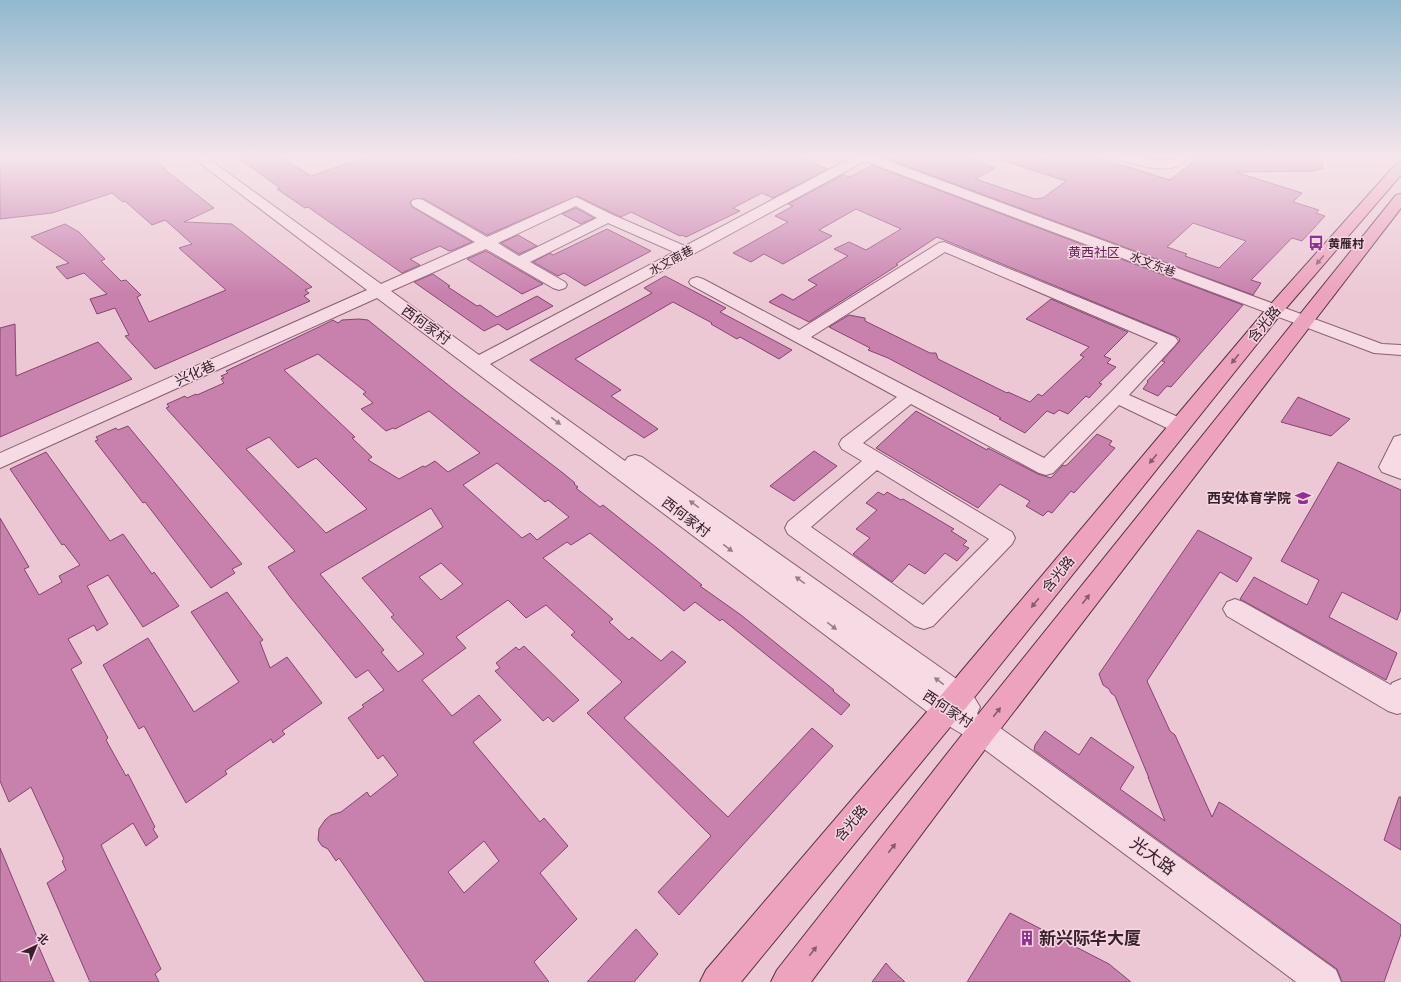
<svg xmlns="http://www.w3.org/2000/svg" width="1401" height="982" font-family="Merriweather,'Noto Sans SC',serif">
<rect width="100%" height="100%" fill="#ecc8d4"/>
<path fill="#c880ad" stroke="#85456e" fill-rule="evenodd" d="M 0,157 L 152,157 L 165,168 L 164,169 L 214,208 L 184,222 L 232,224 L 312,287 L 305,290 L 309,293 L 304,296 L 310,301 L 155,369 L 125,336 L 129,335 L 115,308 L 97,314 L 90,299 L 107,294 L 84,273 L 67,279 L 56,267 L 69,263 L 31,237 L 65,224 L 79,232 L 105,259 L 101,261 L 121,281 L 126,280 L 141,295 L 137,297 L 149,322 L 226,290 L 179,248 L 192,244 L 171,225 L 165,220 L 152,225 L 125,201 L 123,202 L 112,193 L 52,213 L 0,219 Z
M 237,157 L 281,157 L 311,176 L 366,157 L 511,157 L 516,160 L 523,157 L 798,157 L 828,169 L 773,198 L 762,193 L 733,208 L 740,211 L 686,237 L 682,235 L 680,236 L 631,212 L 621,217 L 577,196 L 487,235 L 424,199 L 413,199 L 410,202 L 412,207 L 472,242 L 453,250 L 449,251 L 440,246 L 410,259 L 420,265 L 402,273 L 308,207 L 305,208 L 277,189 L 280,188 Z
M 887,157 L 964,157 L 995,168 L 975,179 L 1035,199 L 1043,198 L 1066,181 L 1001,160 L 1001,157 L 1036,157 L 1042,159 L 1046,157 L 1096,157 L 1170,180 L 1199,157 L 1321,157 L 1323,168 L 1314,171 L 1235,172 L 1302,193 L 1293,202 L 1319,210 L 1316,213 L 1325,216 L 1302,241 L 1292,238 L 1251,280 L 1261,283 L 1253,295 L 885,158 ZM 1193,223 L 1246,241 L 1219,268 L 1185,256 L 1187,254 L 1167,247 Z
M 872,165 L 1243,305 L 1171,387 L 1167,386 L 1158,396 L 1143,389 L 1148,382 L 1147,381 L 1165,362 L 1162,361 L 1179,342 L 1180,339 L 1176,336 L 937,237 L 896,264 L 898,265 L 809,322 L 769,302 L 782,294 L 793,300 L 817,285 L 808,280 L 848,256 L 834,249 L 849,242 L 866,250 L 901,229 L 856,209 L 819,230 L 832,236 L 783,264 L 764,254 L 751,262 L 733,253 L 788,222 L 775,216 L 793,206 L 788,204 L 843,175 L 850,177 Z
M 576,208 L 594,218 L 581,224 L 562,214 Z
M 607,229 L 651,251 L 585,286 L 564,273 L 558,276 L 533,262 L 550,253 L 553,255 Z
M 518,235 L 537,246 L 519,254 L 501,243 Z
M 486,251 L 543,284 L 522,294 L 467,259 Z
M 433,274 L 450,286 L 448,287 L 477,306 L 480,305 L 497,317 L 537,296 L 553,306 L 507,330 L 498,324 L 484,331 L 414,282 Z
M 665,276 L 726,308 L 720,312 L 792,350 L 779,359 L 740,337 L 737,339 L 711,324 L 712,323 L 673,302 L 575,359 L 621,390 L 611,396 L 658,429 L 644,438 L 530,360 L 652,293 L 644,288 Z
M 1051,299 L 1128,332 L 1104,356 L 1111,359 L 1107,363 L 1116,367 L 1099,383 L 1102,384 L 1089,398 L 1086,396 L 1068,414 L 1059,410 L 1054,414 L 1047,411 L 1025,433 L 999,419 L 1001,418 L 888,358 L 868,350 L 870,348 L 829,327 L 849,315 L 865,318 L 865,321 L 930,353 L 936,353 L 938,359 L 948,364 L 1007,393 L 1008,392 L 1030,402 L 1038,394 L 1042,396 L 1084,357 L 1080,355 L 1089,347 L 1026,319 Z
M 359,319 L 368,320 L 457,392 L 563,473 L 575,483 L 574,484 L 578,487 L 576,488 L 600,507 L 603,505 L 657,548 L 702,585 L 700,586 L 741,615 L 834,690 L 833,691 L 850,705 L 841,715 L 722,619 L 720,621 L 695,602 L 684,611 L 590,533 L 571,545 L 567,542 L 543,558 L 613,619 L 609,622 L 629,640 L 632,637 L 661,661 L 672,651 L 686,662 L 624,718 L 728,817 L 812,728 L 833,746 L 679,915 L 658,892 L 711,836 L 587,713 L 622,682 L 571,635 L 575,632 L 546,605 L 526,618 L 508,600 L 456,637 L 466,648 L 422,680 L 452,716 L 479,695 L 501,720 L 473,742 L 540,822 L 544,818 L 568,846 L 540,873 L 577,919 L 534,962 L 549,982 L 425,982 L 339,858 L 336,861 L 328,849 L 322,846 L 318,840 L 319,829 L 325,820 L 331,815 L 341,812 L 367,792 L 370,797 L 398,775 L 383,755 L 378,759 L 348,718 L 364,707 L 362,705 L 384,690 L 368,670 L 356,678 L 291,598 L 268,567 L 295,551 L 166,408 L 169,407 L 167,404 L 185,396 L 187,398 L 196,394 L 197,395 L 224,383 L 221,379 L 224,378 L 221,376 L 228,373 L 226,371 L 323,325 L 333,320 L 338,323 L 342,320 ZM 318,354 L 366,392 L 363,394 L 373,403 L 361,409 L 386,431 L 393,428 L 395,429 L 429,411 L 480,453 L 448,472 L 435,461 L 425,467 L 423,466 L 399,479 L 368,460 L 372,457 L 352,438 L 355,437 L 284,370 ZM 269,437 L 298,468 L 316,458 L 367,509 L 326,533 L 246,449 ZM 497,463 L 545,502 L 548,500 L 569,517 L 537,540 L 530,533 L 522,538 L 463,485 ZM 431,508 L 443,527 L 362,578 L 394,615 L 391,617 L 424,654 L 398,672 L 381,652 L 384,650 L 320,574 ZM 441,563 L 463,584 L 441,600 L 419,577 ZM 484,841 L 499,861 L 464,893 L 448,872 Z
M 15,324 L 16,376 L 98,342 L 132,379 L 0,437 L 0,328 Z
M 1298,397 L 1350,419 L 1331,436 L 1281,422 Z
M 916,411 L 987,450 L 988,448 L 1038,474 L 1051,478 L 1063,465 L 1065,466 L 1068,464 L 1097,434 L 1112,441 L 1109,445 L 1115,448 L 1074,493 L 1071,491 L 1052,513 L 1048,511 L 1043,516 L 1026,506 L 1030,501 L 1000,484 L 978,508 L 876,448 Z
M 128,426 L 242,564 L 232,569 L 235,573 L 211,588 L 145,502 L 143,503 L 95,441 L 98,440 L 96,437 L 116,428 L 118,430 Z
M 814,451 L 837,466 L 794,501 L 770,486 Z
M 46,452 L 110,541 L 123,534 L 152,574 L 154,572 L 179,606 L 143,627 L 108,575 L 87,586 L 108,624 L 97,631 L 94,625 L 68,639 L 82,663 L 71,669 L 108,738 L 106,740 L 126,776 L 128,774 L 155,827 L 153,829 L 158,837 L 146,846 L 133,823 L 101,845 L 161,969 L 155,974 L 159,982 L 90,982 L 47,883 L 66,870 L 62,861 L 64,859 L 31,787 L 9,802 L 0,781 L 0,518 L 29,567 L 24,569 L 39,595 L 62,582 L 59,576 L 80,565 L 64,544 L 62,545 L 10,469 Z
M 1338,462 L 1401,490 L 1401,609 L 1397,620 L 1342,592 L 1329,617 L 1397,653 L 1386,680 L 1240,599 L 1254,577 L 1307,605 L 1319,580 L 1281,561 Z
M 878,492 L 884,495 L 887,492 L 901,500 L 903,499 L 954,529 L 951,531 L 967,541 L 963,545 L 969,548 L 957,561 L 945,553 L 925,574 L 909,564 L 892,582 L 853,554 L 870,538 L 856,529 L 877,510 L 866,503 Z
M 1198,530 L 1252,558 L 1237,582 L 1220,572 L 1147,681 L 1170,731 L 1175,735 L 1212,817 L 1219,802 L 1226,806 L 1401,925 L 1401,934 L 1384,982 L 1342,982 L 1337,969 L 1034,750 L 1035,745 L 1045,731 L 1079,755 L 1091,737 L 1134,767 L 1120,789 L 1165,821 L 1148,777 L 1149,778 L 1115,696 L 1111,693 L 1109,689 L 1103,685 L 1099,674 Z
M 227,592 L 263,640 L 260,642 L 270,668 L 287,657 L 322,703 L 282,731 L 285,734 L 273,743 L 271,739 L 225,771 L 227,774 L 186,803 L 144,726 L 139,729 L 103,665 L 148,638 L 194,712 L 239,682 L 191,612 Z
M 524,646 L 579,700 L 553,722 L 548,717 L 543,721 L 495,671 L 500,668 L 496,663 L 516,647 L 519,650 Z
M 1399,797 L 1401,797 L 1401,850 L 1384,840 Z
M 0,848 L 40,944 L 38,945 L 54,982 L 0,982 Z
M 1010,913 L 1109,964 L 1131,982 L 967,982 Z
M 636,929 L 658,954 L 634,982 L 587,982 Z
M 886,963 L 892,970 L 905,982 L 872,982 Z"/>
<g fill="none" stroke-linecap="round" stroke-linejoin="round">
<defs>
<path id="minor" d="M 192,157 L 206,157 L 381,284 L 475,242 L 413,206 L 411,203 L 413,200 L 418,199 L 423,200 L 487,237 L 576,197 L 613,215 L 685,246 L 853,157 L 878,157 L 1382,344 L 1401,345 L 1401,355 L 1374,353 L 865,161 L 490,364 L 625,461 L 628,457 L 635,455 L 642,457 L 968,687 L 980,707 L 977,714 L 992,722 L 1336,970 L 1341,982 L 1296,982 L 972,740 L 937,719 L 377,298 L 0,468 L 0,453 L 367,290 ZM 576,206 L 597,218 L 519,256 L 498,243 ZM 608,223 L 674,252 L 479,355 L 391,291 L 486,249 L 553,288 L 559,290 L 565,288 L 567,285 L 565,282 L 530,262 Z
M 1118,157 L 1140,157 L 1153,160 L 1171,160 L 1175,157 L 1189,157 C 1174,178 1140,165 1120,160 Z
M 944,242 L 1175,337 L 1178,341 L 1175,345 L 1129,395 L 1187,421 L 1190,426 L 1187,431 L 1180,433 L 1173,431 L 1119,405 L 1053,473 L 1046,475 L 1039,473 L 911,404 L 863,443 L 1012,532 L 1015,538 L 1012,544 L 933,626 L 924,629 L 915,626 L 788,534 L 785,528 L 788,522 L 862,461 L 842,449 L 839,444 L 842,439 L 897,397 L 691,285 L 689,282 L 691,279 L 697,277 L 703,279 L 799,330 L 939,243 ZM 945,252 L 1158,343 L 1110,393 L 1044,458 L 811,337 ZM 877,470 L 989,539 L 923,605 L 811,527 Z
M 1401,435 L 1401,479 L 1382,472 L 1379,467 L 1394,437 Z
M 1235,599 L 1243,602 L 1391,685 L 1392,683 L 1401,679 L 1401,713 L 1397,714 L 1388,711 L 1227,616 L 1223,609 L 1227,602 Z"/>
<path id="major" d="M 1401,163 L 1401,175 L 1281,314 L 969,704 L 741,982 L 700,982 L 706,970 L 949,686 L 1269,306 L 1396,164 Z
M 1401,194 L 1401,208 L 992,740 L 811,982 L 771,982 L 777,970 L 972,722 L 1396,195 Z"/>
</defs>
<use href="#minor" stroke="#875e73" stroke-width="2"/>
<use href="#major" stroke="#553146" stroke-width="2"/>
<use href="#minor" fill="#f7dbe4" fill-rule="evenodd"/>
<use href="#major" fill="#eda2bd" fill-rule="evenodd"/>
</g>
<defs><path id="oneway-solid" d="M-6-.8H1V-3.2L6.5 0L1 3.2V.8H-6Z"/></defs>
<g fill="#895a6e">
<use href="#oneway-solid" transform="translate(1320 260) rotate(131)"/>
<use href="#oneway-solid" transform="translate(1235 359) rotate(129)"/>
<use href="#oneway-solid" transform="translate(1153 459) rotate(129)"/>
<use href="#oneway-solid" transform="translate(1086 599) rotate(-52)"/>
<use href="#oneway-solid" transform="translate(1035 603) rotate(129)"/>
<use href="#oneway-solid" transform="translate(997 712) rotate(-52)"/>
<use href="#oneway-solid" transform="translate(892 848) rotate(-52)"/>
<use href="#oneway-solid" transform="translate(813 951) rotate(-52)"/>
</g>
<g fill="#987e89">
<use href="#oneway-solid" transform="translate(556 421) rotate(37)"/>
<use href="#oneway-solid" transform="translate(694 504) rotate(-144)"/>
<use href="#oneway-solid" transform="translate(728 548) rotate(37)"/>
<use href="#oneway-solid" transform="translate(800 580) rotate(-144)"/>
<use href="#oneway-solid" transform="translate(832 626) rotate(37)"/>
<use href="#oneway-solid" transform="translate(939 681) rotate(-144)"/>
</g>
<linearGradient id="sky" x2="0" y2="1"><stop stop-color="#91b9ce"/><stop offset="0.53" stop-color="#f6e6ec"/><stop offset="1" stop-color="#f6e6ec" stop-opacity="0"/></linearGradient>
<rect width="1401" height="295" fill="url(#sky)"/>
<defs>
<symbol id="bus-bare" viewBox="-9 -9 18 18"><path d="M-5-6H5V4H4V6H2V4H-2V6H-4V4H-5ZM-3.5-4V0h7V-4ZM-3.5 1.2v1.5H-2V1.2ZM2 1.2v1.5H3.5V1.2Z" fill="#8e3193" stroke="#f4d7e0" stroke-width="2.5" paint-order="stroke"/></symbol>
<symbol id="university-bare" viewBox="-9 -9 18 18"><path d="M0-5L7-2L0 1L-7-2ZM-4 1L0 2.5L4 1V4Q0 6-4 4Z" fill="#8e3193" stroke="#f4d7e0" stroke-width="2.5" paint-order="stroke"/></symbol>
<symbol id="building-bare" viewBox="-9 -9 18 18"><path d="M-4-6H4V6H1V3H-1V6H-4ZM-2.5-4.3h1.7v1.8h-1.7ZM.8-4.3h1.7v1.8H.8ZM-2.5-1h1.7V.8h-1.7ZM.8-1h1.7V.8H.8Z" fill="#8e3193" stroke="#f4d7e0" stroke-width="2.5" paint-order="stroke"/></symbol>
</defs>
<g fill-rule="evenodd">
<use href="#bus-bare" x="1305" y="232" width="22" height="22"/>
<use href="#university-bare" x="1292" y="487" width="22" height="22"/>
<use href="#building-bare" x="1016" y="927" width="22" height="22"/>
</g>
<g text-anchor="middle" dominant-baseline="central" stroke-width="3" stroke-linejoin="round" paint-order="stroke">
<g font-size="12" font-weight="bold" fill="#38202e" stroke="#f4d7e0" text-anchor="start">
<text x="1328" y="243">黄雁村</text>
</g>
<g font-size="12" fill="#38202e" stroke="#f4d7e0">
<text transform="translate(671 260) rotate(-28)">水文南巷</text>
<text transform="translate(1153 264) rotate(21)">水文东巷</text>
</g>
<g font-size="13" fill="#632258" stroke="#f4d7e0">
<text x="1094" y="252">黄西社区</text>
</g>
<g font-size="14" fill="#38202e" stroke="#f4d7e0">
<text transform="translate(1264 324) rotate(-50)">含光路</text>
<text transform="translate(426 325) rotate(36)">西何家村</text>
<text transform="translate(195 373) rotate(-24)">兴化巷</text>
<text transform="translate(686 517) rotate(37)">西何家村</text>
<text transform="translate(1058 574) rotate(-51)">含光路</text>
<text transform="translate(948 709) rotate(33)">西何家村</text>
<text transform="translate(851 823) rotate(-50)">含光路</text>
</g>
<g font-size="14" font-weight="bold" fill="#38202e" stroke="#f4d7e0" text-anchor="end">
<text x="1291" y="498">西安体育学院</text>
</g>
<g font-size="17" fill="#38202e" stroke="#f4d7e0">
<text transform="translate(1153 856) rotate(36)">光大路</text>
</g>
<g font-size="17" font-weight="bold" fill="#38202e" stroke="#f4d7e0" text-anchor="start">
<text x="1039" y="938">新兴际华大厦</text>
</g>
</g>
<g transform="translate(36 946) rotate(44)" stroke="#f4d7e0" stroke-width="3" paint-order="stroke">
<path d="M0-3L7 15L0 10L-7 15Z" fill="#38202e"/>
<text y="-6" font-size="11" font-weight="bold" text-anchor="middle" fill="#38202e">北</text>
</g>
</svg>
